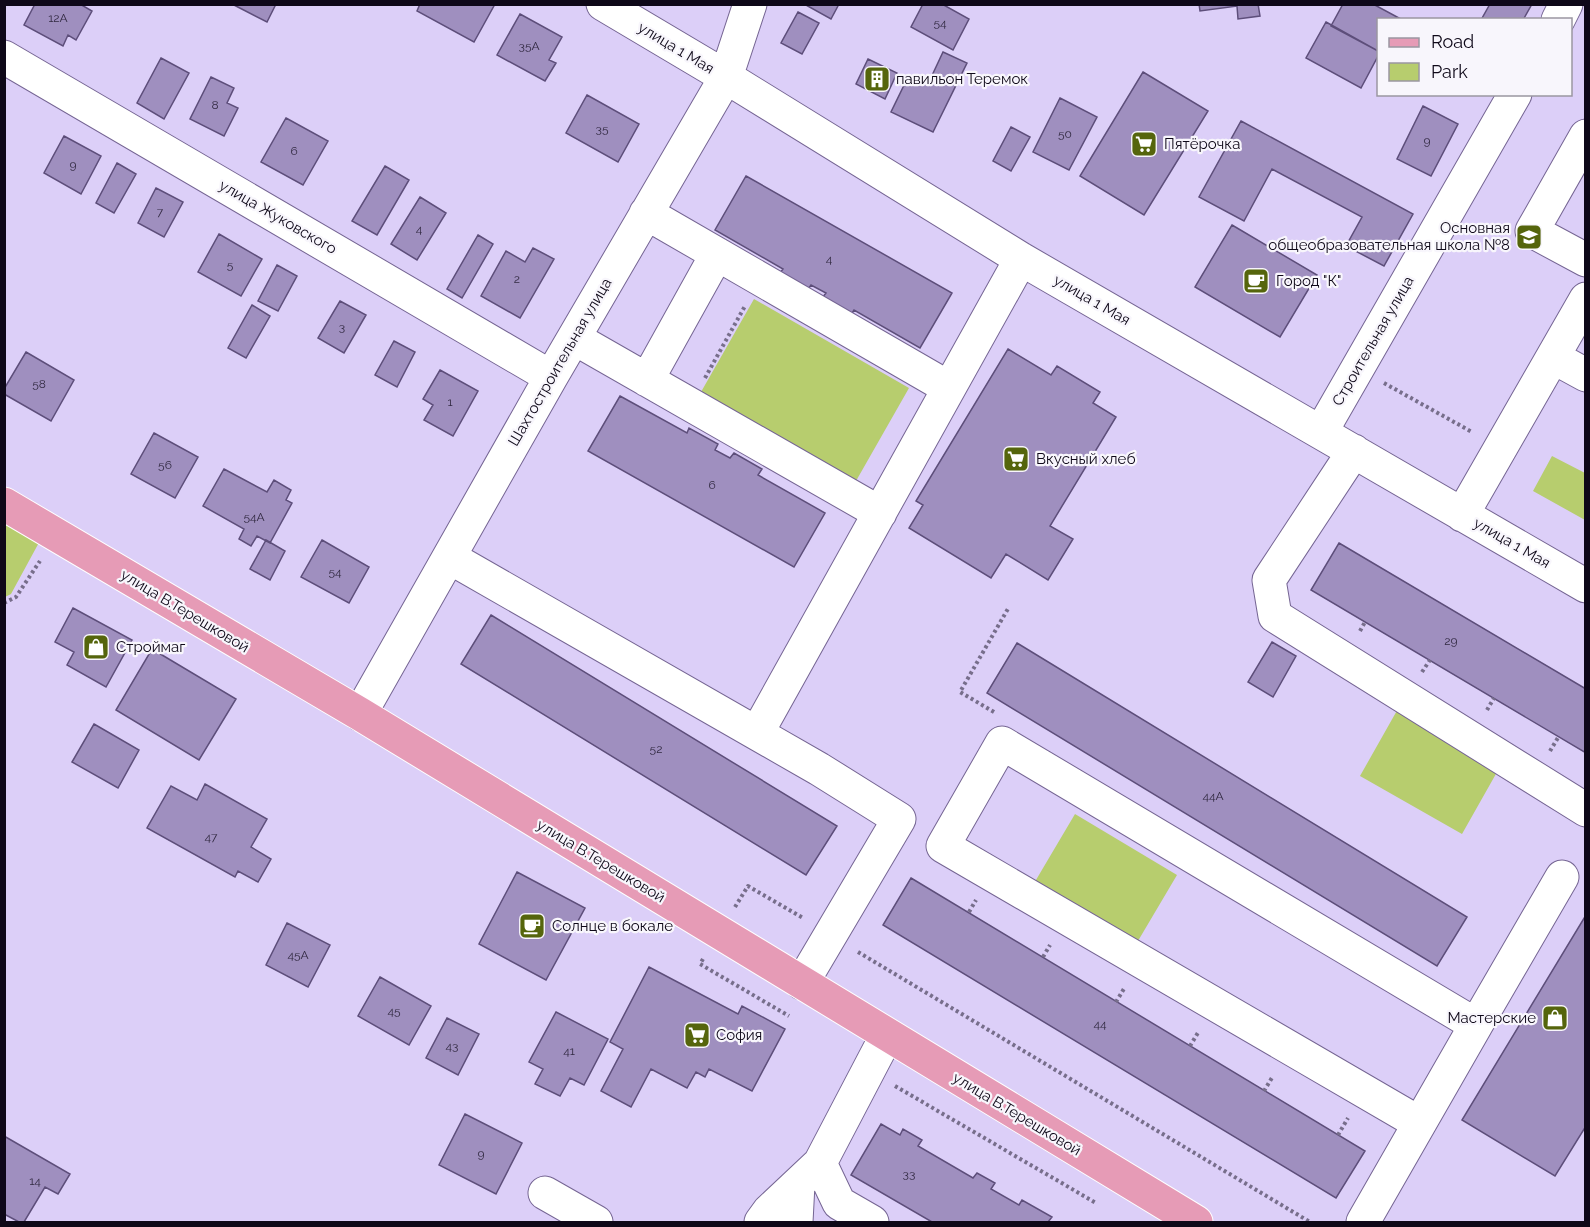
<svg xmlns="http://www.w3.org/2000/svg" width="1590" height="1227" font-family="Raleway,sans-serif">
<rect width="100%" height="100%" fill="#dccff8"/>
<path fill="#b7cd6e" d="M 754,299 L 909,388 L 856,481 L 701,392 Z
M 1552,456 L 1585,473 L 1585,520 L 1533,491 Z
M 4,513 L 42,537 L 11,594 L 5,597 Z
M 1399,707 L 1501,765 L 1462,834 L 1360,776 Z
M 1075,814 L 1177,875 L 1135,946 L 1033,885 Z"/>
<path fill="#9f8fbf" stroke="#5d4e7a" stroke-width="1.5" d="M 35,4 L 80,4 L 92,11 L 76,40 L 68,35 L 63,46 L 24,25 Z
M 232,4 L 276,4 L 267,22 Z
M 420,4 L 495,4 L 474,42 L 417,11 Z
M 804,4 L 839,4 L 831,19 Z
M 923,4 L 942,4 L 969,19 L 953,50 L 911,27 Z
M 1199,4 L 1258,4 L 1260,16 L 1238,19 L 1237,6 L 1200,11 Z
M 1343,4 L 1373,4 L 1399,18 L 1378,20 L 1378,51 L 1331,26 Z
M 1490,4 L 1532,4 L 1523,20 L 1481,20 Z
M 798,12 L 819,23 L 802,54 L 781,43 Z
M 520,14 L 562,37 L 549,60 L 556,63 L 545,81 L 497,55 Z
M 1326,22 L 1378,51 L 1378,56 L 1361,88 L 1306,58 Z
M 943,52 L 967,63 L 933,132 L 891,112 L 909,75 L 928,84 Z
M 161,58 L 189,73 L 164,119 L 137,103 Z
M 868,59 L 897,73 L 885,99 L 856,84 Z
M 1143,72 L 1208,111 L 1144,215 L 1080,176 Z
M 211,77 L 234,88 L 227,103 L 238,108 L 224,136 L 190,119 Z
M 587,95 L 639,124 L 618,162 L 566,133 Z
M 1060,98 L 1097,117 L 1069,170 L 1033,152 Z
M 1423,106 L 1458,124 L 1431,176 L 1397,159 Z
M 286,118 L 328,141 L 303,185 L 261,162 Z
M 1241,121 L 1413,214 L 1384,266 L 1346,246 L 1362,217 L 1272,169 L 1244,221 L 1199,197 Z
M 1011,127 L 1030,137 L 1011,171 L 993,161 Z
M 64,136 L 101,156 L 81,194 L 44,173 Z
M 117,163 L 136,174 L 114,213 L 96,203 Z
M 385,166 L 409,180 L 377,235 L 352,221 Z
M 746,176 L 952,293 L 920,348 L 854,310 L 851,315 L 822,298 L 826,293 L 811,285 L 807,291 L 779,274 L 783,269 L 715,230 Z
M 156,188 L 183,202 L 164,237 L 138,223 Z
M 420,197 L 446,213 L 417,260 L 391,244 Z
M 1232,225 L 1317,275 L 1280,337 L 1195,287 Z
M 219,234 L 262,259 L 241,296 L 198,272 Z
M 478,235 L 493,244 L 462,298 L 447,289 Z
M 533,248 L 554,259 L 520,318 L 481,296 L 506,251 L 525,262 Z
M 277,265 L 297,276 L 278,311 L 258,301 Z
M 340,301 L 366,315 L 344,353 L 318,338 Z
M 252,305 L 270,316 L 246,358 L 228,348 Z
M 394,341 L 415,352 L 397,387 L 375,375 Z
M 1008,349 L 1051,375 L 1057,366 L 1100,392 L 1093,403 L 1116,417 L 1050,526 L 1073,539 L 1048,580 L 1006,554 L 991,578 L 909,528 L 923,505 L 916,501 Z
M 26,352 L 74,380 L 51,421 L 4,394 L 4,389 Z
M 440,370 L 478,391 L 453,436 L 424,420 L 433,405 L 423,399 Z
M 620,396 L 687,433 L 689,428 L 718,444 L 715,450 L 730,458 L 734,453 L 762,469 L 758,475 L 825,513 L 794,567 L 588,451 Z
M 154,433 L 198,457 L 175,498 L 131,474 Z
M 224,469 L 267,492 L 274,480 L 291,490 L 286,500 L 292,503 L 270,543 L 257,536 L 251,546 L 239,539 L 244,529 L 203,506 Z
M 266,540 L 285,551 L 270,580 L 250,569 Z
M 322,540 L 369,567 L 349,603 L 301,577 Z
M 1339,543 L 1586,689 L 1586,753 L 1311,590 Z
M 73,608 L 132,640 L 106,687 L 67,665 L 74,652 L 55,642 Z
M 491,615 L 837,826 L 806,875 L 461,664 Z
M 1272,642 L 1296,656 L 1273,697 L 1248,682 Z
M 1017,643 L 1467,917 L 1437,966 L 987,693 Z
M 152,649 L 236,699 L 199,760 L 116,710 Z
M 94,724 L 139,750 L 118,788 L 72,762 Z
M 205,784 L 267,819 L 251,847 L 271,859 L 258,882 L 238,871 L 235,877 L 147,828 L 171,786 L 197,800 Z
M 517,872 L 585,908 L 546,980 L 479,944 Z
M 911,878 L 1365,1151 L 1336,1198 L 883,925 Z
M 1586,915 L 1586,1126 L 1555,1176 L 1462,1120 Z
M 287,923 L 330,945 L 308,987 L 266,965 Z
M 649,967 L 738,1014 L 742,1006 L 785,1029 L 752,1091 L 709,1069 L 705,1077 L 696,1072 L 687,1088 L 651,1069 L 631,1107 L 601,1091 L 623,1049 L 610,1042 Z
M 380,977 L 431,1006 L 409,1045 L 358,1016 Z
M 556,1012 L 608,1039 L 584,1085 L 570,1078 L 560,1096 L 535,1084 L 543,1069 L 529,1062 Z
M 447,1018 L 479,1034 L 458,1075 L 426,1058 Z
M 465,1114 L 522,1143 L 496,1194 L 439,1165 Z
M 881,1124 L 900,1135 L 903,1129 L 922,1140 L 918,1146 L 973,1178 L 977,1173 L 995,1183 L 991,1189 L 1019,1205 L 1022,1200 L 1052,1217 L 1048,1222 L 932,1222 L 851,1175 Z
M 4,1136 L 70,1174 L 58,1194 L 45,1187 L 24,1222 L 19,1222 L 4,1214 Z"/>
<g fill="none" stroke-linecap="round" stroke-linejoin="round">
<defs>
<path id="minor" d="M 603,4 L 726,77 L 1021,259 L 1586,586
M 1558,20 L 1566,4
M 4,57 L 551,377
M 1586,136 L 1532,231 L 1586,260
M 646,213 L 949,388
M 574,338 L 880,513
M 1553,357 L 1586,375
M 647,380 L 717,254
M 1321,432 L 1515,94
M 1354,451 L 1269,580 L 1275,616 L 1586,810
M 1462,515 L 1586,299
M 449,557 L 819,769 L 899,819 L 802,983
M 360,714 L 551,377 L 726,77 L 750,4
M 757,733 L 1021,259
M 1476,1025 L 1562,877
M 820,1163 L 839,1203 L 872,1222
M 545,1193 L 596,1222
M 761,1222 L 769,1211 L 820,1163 L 887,1035
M 796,1222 L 798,1184
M 1363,1222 L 1476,1025 L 1002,743 L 943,846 L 1419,1123"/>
<path id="major" d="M 4,504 L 360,714 L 1196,1222"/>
</defs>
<use href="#minor" stroke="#756593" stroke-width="35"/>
<use href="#major" stroke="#fff" stroke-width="35"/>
<path stroke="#776e8b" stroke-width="4" stroke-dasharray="3 3" stroke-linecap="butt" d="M 705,378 L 745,306
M 1384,383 L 1472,432
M 4,603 L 16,597 L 40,561
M 1360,631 L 1365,622
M 1422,672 L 1430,660
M 1487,710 L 1494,698
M 994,712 L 960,692 L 1009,607
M 1550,751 L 1559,736
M 735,907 L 748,886 L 803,918
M 969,912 L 976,900
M 858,952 L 1310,1222
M 1043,957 L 1050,945
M 703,959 L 700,964 L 789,1016
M 1116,1002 L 1125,987
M 1190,1046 L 1199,1031
M 895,1086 L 1096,1203
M 1264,1091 L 1273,1076
M 1338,1135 L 1348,1118"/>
<use href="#minor" stroke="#fff" stroke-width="33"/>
<use href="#major" stroke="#e69bb6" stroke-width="33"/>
</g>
<defs>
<symbol id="building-square" viewBox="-11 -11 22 22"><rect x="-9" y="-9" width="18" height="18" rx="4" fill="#55650c" stroke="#f8f6fc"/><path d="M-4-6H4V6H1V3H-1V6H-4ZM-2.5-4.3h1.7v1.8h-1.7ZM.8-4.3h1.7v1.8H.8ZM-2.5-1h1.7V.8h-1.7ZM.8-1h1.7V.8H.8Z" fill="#fff"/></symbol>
<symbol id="supermarket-square" viewBox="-11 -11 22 22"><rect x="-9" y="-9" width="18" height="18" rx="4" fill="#55650c" stroke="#f8f6fc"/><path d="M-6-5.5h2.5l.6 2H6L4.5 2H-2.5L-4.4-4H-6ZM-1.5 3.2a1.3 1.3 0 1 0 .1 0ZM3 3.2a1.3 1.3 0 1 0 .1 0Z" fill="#fff"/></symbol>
<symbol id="school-square" viewBox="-11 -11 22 22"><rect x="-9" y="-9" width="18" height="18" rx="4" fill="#55650c" stroke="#f8f6fc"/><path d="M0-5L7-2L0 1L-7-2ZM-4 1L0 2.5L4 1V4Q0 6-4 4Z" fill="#fff"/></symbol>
<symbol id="cafe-square" viewBox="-11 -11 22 22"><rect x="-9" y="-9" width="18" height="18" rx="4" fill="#55650c" stroke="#f8f6fc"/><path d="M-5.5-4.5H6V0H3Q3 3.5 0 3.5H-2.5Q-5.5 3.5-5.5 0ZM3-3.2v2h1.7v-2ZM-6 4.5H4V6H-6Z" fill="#fff"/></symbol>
<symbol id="shop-square" viewBox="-11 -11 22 22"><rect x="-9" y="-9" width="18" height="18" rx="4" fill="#55650c" stroke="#f8f6fc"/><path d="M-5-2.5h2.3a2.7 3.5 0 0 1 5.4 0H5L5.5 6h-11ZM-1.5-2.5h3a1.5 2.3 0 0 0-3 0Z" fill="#fff"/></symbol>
</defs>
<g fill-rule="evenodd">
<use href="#building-square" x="862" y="64" width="30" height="30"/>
<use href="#supermarket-square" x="1129" y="129" width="30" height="30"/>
<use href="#school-square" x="1514" y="222" width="30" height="30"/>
<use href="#cafe-square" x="1241" y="266" width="30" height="30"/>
<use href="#supermarket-square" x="1001" y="444" width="30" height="30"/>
<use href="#shop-square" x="81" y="632" width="30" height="30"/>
<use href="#cafe-square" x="517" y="911" width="30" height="30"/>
<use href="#shop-square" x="1540" y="1003" width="30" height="30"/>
<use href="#supermarket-square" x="682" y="1020" width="30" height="30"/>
</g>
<g text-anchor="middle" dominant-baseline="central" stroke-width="4.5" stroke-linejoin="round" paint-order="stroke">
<g font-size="12" fill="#322a42">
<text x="58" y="18">12А</text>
<text x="940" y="23">54</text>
<text x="529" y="46">35А</text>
<text x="215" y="105">8</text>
<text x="602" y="129">35</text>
<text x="1065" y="134">50</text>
<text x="1427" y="141">9</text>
<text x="294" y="151">6</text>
<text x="73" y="165">9</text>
<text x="160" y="212">7</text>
<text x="419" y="229">4</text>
<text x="829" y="259">4</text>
<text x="230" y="265">5</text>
<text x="517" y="279">2</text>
<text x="342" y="327">3</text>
<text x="39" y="384">58</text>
<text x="450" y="402">1</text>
<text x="165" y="465">56</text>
<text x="712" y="485">6</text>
<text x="254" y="517">54А</text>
<text x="335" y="572">54</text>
<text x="1451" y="641">29</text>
<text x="656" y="749">52</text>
<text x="1213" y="796">44А</text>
<text x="211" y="837">47</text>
<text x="298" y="955">45А</text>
<text x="394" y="1011">45</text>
<text x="1100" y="1024">44</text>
<text x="452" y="1046">43</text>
<text x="569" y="1051">41</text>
<text x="481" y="1154">9</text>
<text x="909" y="1174">33</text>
<text x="35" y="1181">14</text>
</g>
<g font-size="15" fill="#0e0818" stroke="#f8f6fc">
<text transform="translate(676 48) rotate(31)">улица 1 Мая</text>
<text transform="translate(278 217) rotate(30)">улица Жуковского</text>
<text transform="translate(1092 300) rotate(30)">улица 1 Мая</text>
<text transform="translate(1373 341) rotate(-60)">Строительная улица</text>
<text transform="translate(560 362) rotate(-60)">Шахтостроительная улица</text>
<text transform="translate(1512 543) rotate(30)">улица 1 Мая</text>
<text transform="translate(185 611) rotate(31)">улица В.Терешковой</text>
<text transform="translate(601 861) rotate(31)">улица В.Терешковой</text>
<text transform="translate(1017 1114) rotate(31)">улица В.Терешковой</text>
</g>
<g font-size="15" fill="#0e0818" stroke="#f8f6fc" text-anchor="start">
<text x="896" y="79">павильон Теремок</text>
<text x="1164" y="144">Пятёрочка</text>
<text x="1510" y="228" text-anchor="end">Основная<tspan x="1510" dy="17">общеобразовательная школа №8</tspan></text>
<text x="1276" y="281">Город "К"</text>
<text x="1036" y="459">Вкусный хлеб</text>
<text x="116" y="647">Строймаг</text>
<text x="552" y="926">Солнце в бокале</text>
<text x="1536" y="1018" text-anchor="end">Мастерские</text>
<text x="716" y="1035">София</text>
</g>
</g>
<rect width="1590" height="1227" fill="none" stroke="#0e0818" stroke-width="12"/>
<rect x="1377" y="18" width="195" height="78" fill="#f8f6fc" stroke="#9a97a1" stroke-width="1.5"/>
<rect x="1389" y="38" width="30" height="9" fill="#e69bb6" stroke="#9a97a1" stroke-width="1.5"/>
<text x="1431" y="48" font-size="18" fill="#0e0818">Road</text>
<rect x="1389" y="63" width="30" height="18" fill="#b7cd6e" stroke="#9a97a1" stroke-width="1.5"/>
<text x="1431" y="78" font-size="18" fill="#0e0818">Park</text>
</svg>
